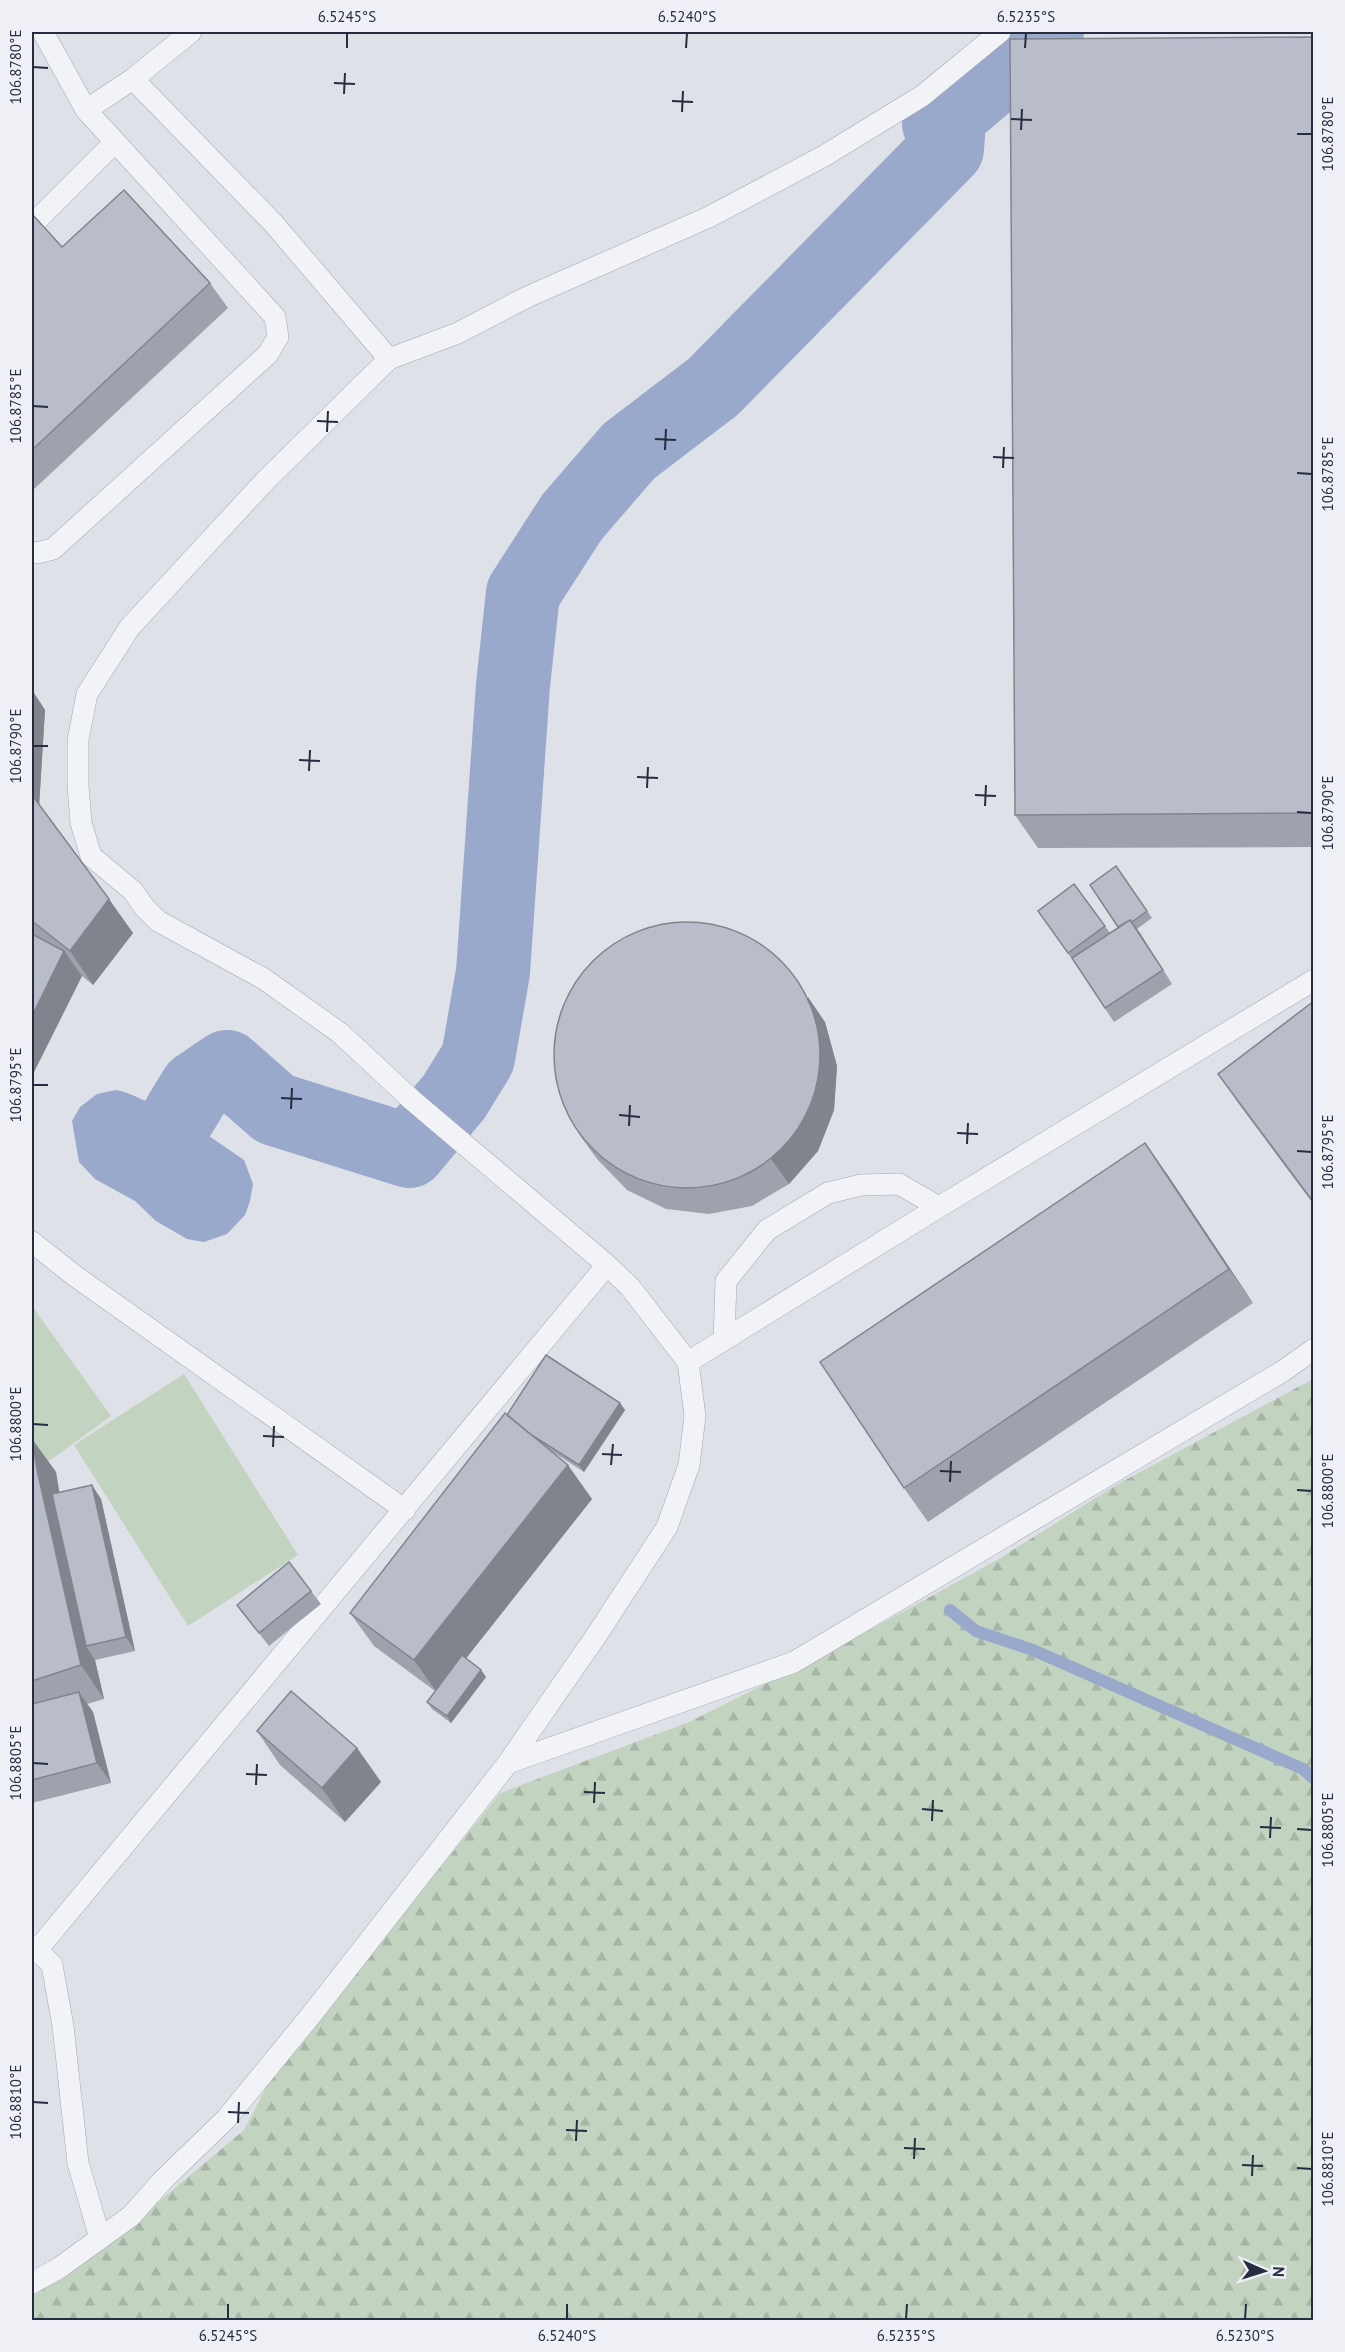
<svg xmlns="http://www.w3.org/2000/svg" width="1345" height="2352" font-family="'PT Sans',sans-serif">
<defs>
<pattern id="forest-firs" width="22" height="20" patternUnits="userSpaceOnUse" patternTransform="scale(1.5)"><rect width="22" height="20" fill="#c2d3bf"/><path d="M5 1l3.5 6h-7zM16 11l3.5 6h-7z" fill="#a7b5a5"/></pattern>
</defs>
<rect width="100%" height="100%" fill="#dfe1e9"/>
<path fill="#c2d3bf" d="M 32,1306 L 111,1416 L 38,1469 L 32,1460 Z
M 184,1374 L 298,1555 L 188,1626 L 74,1445 Z"/>
<path fill="url(#forest-firs)" d="M 1313,1379 L 1313,2320 L 32,2320 L 32,2286 L 133,2223 L 244,2130 L 268,2084 L 500,1793 L 689,1722 L 835,1649 L 997,1560 L 1116,1485 Z"/>
<path fill="#98a9cb" d="M 116,1090 C 136,1094 149,1105 168,1108 L 244,1160 L 253,1184 L 250,1201 L 245,1215 L 227,1234 L 204,1242 L 187,1239 L 156,1221 L 135,1201 L 95,1179 L 79,1162 L 72,1121 L 80,1107 L 97,1094 Z"/>
<g fill="none" stroke-linecap="round" stroke-linejoin="round">
<path stroke="#98a9cb" stroke-width="12" d="M 950,1610 L 976,1631 L 1033,1650 L 1303,1769 L 1314,1779"/>
<path stroke="#98a9cb" stroke-width="74" d="M 179,1116 L 196,1088 L 227,1067 L 275,1109 L 409,1151 L 454,1097 L 478,1058 L 493,972 L 513,685 L 523,593 L 572,517 L 629,451 L 713,387 L 947,149 L 948,135 L 939,124 L 1047,32"/>
<defs>
<path id="service" d="M 133,79 L 274,224 L 389,359
M 86,110 L 133,79 L 191,32
M 32,225 L 115,142
M 32,552 L 37,553 L 53,549 L 268,354 L 278,337 L 275,317 L 86,110 L 43,32
M 32,1242 L 75,1276 L 405,1510
M 724,1340 L 726,1281 L 767,1230 L 828,1193 L 861,1185 L 899,1184 L 939,1207
M 688,1362 L 939,1207 L 1314,980
M 508,1763 L 794,1662 L 1283,1371 L 1314,1349
M 32,1947 L 37,1950 L 52,1965 L 63,2026 L 78,2163 L 100,2238
M 37,1950 L 607,1265
M 32,2283 L 59,2268 L 131,2216 L 162,2181 L 226,2119 L 312,2014 L 508,1763 L 596,1636 L 667,1527 L 689,1465 L 695,1416 L 688,1362 L 630,1287 L 607,1265 L 412,1100 L 340,1033 L 264,979 L 158,921 L 144,907 L 133,891 L 91,856 L 81,823 L 78,785 L 78,740 L 87,694 L 130,627 L 266,480 L 389,359 L 458,333 L 525,298 L 709,217 L 824,156 L 922,96 L 1000,32"/>
</defs>
<use href="#service" stroke="#a4a7b3" stroke-width="22"/>
<use href="#service" stroke="#f2f3f7" stroke-width="21"/>
</g>
<path fill="#9fa2ad" d="M 1314,37 L 1314,847 L 1038,848 L 1015,815 Z
M 32,214 L 62,247 L 210,283 L 228,308 L 32,491 Z
M 32,690 L 45,710 L 39,806 L 133,933 L 93,985 L 81,975 L 82,976 L 32,1076 Z
M 1116,866 L 1152,918 L 1137,929 L 1172,984 L 1114,1022 L 1076,965 L 1038,911 L 1074,884 L 1110,933 L 1118,927 Z
M 1314,1001 L 1314,1205 L 1241,1107 L 1218,1074 Z
M 825,1022 L 837,1066 L 834,1110 L 818,1151 L 789,1184 L 752,1206 L 709,1214 L 666,1209 L 627,1190 L 597,1159 L 579,1134 Z
M 1145,1143 L 1169,1177 L 1253,1303 L 928,1522 L 904,1488 Z
M 620,1403 L 625,1410 L 584,1472 L 553,1452 L 592,1499 L 466,1658 L 481,1670 L 486,1677 L 451,1723 L 432,1709 L 427,1702 L 435,1691 L 374,1646 L 350,1613 L 507,1415 Z
M 32,1439 L 56,1472 L 59,1493 L 101,1499 L 135,1651 L 95,1660 L 104,1699 L 87,1704 L 93,1712 L 111,1783 L 32,1803 Z
M 311,1591 L 321,1604 L 269,1646 L 237,1605 Z
M 257,1731 L 357,1748 L 381,1782 L 345,1822 L 280,1765 Z"/>
<path fill="#82848d" d="M 32,690 L 45,710 L 39,808 L 32,797 Z
M 109,899 L 133,933 L 93,985 L 70,951 Z
M 1130,920 L 1140,933 L 1172,984 L 1163,970 Z
M 64,951 L 82,976 L 32,1076 L 32,1016 Z
M 808,997 L 825,1022 L 837,1066 L 834,1110 L 818,1151 L 789,1184 L 771,1159 Z
M 1145,1143 L 1169,1177 L 1253,1303 L 1229,1269 Z
M 620,1403 L 625,1410 L 584,1472 L 579,1465 Z
M 32,1439 L 56,1472 L 86,1646 L 95,1660 L 104,1699 L 81,1665 L 38,1474 Z
M 568,1465 L 592,1499 L 438,1694 L 414,1660 Z
M 92,1485 L 101,1499 L 135,1651 L 126,1637 Z
M 481,1670 L 486,1677 L 451,1723 L 447,1716 Z
M 79,1692 L 93,1712 L 111,1783 L 97,1763 Z
M 357,1748 L 381,1782 L 345,1822 L 322,1788 Z"/>
<path fill="#b9bcc9" stroke="#82848d" stroke-width="1.5" d="M 1314,37 L 1314,813 L 1015,815 L 1010,39 Z
M 124,190 L 210,283 L 32,450 L 32,214 L 62,247 Z
M 32,795 L 109,899 L 70,951 L 32,921 Z
M 1116,866 L 1147,911 L 1132,922 L 1130,920 L 1118,927 L 1090,885 Z
M 1074,884 L 1105,926 L 1068,953 L 1038,911 Z
M 1130,920 L 1163,970 L 1105,1008 L 1072,958 Z
M554 1055a133 133 0 1 1 266 0a133 133 0 1 1-266 0Z
M 32,934 L 64,951 L 32,1016 Z
M 1314,1001 L 1314,1203 L 1218,1074 Z
M 1145,1143 L 1229,1269 L 904,1488 L 820,1362 Z
M 546,1355 L 620,1403 L 579,1465 L 530,1434 L 507,1415 Z
M 505,1413 L 568,1465 L 414,1660 L 350,1613 Z
M 32,1439 L 38,1474 L 81,1665 L 32,1681 Z
M 92,1485 L 126,1637 L 86,1646 L 52,1494 Z
M 289,1562 L 311,1591 L 259,1633 L 237,1605 Z
M 462,1655 L 481,1670 L 447,1716 L 427,1702 Z
M 291,1691 L 357,1748 L 322,1788 L 257,1731 Z
M 79,1692 L 97,1763 L 32,1780 L 32,1704 Z"/>
<path fill="none" stroke="#272d40" stroke-width="2" d="M 347,48 L 347,33M 686,48 L 687,33M 1025,48 L 1026,33M 33,67 L 48,68M 334,83 L 355,84M 344,94 L 345,73M 672,101 L 693,102M 682,112 L 683,91M 1011,119 L 1032,120M 1021,130 L 1022,109M 1297,134 L 1312,134M 33,406 L 48,407M 317,421 L 338,422M 327,432 L 328,411M 655,439 L 676,440M 665,450 L 666,429M 993,457 L 1014,458M 1003,468 L 1004,447M 1297,473 L 1312,474M 33,746 L 48,746M 299,760 L 320,761M 309,771 L 310,750M 637,777 L 658,778M 647,788 L 648,767M 975,795 L 996,796M 985,806 L 986,785M 1297,812 L 1312,813M 33,1085 L 48,1085M 281,1098 L 302,1099M 291,1109 L 292,1088M 619,1115 L 640,1117M 629,1126 L 630,1105M 957,1133 L 978,1134M 967,1144 L 968,1123M 1297,1151 L 1312,1152M 33,1424 L 48,1425M 263,1436 L 284,1437M 273,1447 L 274,1426M 602,1454 L 622,1455M 611,1465 L 613,1444M 940,1471 L 961,1472M 950,1482 L 951,1461M 1297,1490 L 1312,1491M 33,1763 L 48,1764M 246,1774 L 267,1775M 256,1785 L 257,1764M 584,1792 L 605,1793M 594,1803 L 595,1782M 922,1809 L 943,1811M 932,1821 L 933,1800M 1260,1827 L 1281,1828M 1297,1829 L 1312,1830M 1270,1838 L 1271,1817M 33,2102 L 48,2103M 228,2112 L 249,2113M 238,2123 L 239,2102M 566,2130 L 587,2131M 576,2141 L 577,2120M 904,2148 L 925,2149M 914,2159 L 915,2138M 1242,2165 L 1263,2166M 1297,2168 L 1312,2169M 1252,2176 L 1253,2155M 228,2319 L 228,2304M 567,2319 L 567,2304M 906,2319 L 907,2304M 1245,2319 L 1246,2304"/>
<rect width="1345" height="2352" fill="none" stroke="#eef0f6" stroke-width="66"/>
<g transform="translate(1264 2271) rotate(93)" stroke="#eef0f6" stroke-width="4.5" paint-order="stroke">
<path d="M0-4.5L10 22L0 15L-10 22Z" fill="#272d40"/>
<text y="-9" font-size="16" font-weight="bold" text-anchor="middle" fill="#272d40">N</text>
</g>
<rect x="33" y="33" width="1279" height="2286" fill="none" stroke="#272d40" stroke-width="2"/>
<g font-size="15" text-anchor="middle" fill="#272d40">
<text x="347" y="22">6.5245°S</text>
<text x="687" y="22">6.5240°S</text>
<text x="1026" y="22">6.5235°S</text>
<text transform="translate(16 67) rotate(-90)" y="5">106.8780°E</text>
<text transform="translate(1328 134) rotate(-90)" y="5">106.8780°E</text>
<text transform="translate(16 406) rotate(-90)" y="5">106.8785°E</text>
<text transform="translate(1328 474) rotate(-90)" y="5">106.8785°E</text>
<text transform="translate(16 746) rotate(-90)" y="5">106.8790°E</text>
<text transform="translate(1328 813) rotate(-90)" y="5">106.8790°E</text>
<text transform="translate(16 1085) rotate(-90)" y="5">106.8795°E</text>
<text transform="translate(1328 1152) rotate(-90)" y="5">106.8795°E</text>
<text transform="translate(16 1424) rotate(-90)" y="5">106.8800°E</text>
<text transform="translate(1328 1491) rotate(-90)" y="5">106.8800°E</text>
<text transform="translate(16 1763) rotate(-90)" y="5">106.8805°E</text>
<text transform="translate(1328 1830) rotate(-90)" y="5">106.8805°E</text>
<text transform="translate(16 2102) rotate(-90)" y="5">106.8810°E</text>
<text transform="translate(1328 2169) rotate(-90)" y="5">106.8810°E</text>
<text x="228" y="2341">6.5245°S</text>
<text x="567" y="2341">6.5240°S</text>
<text x="906" y="2341">6.5235°S</text>
<text x="1245" y="2341">6.5230°S</text>
</g>
</svg>
